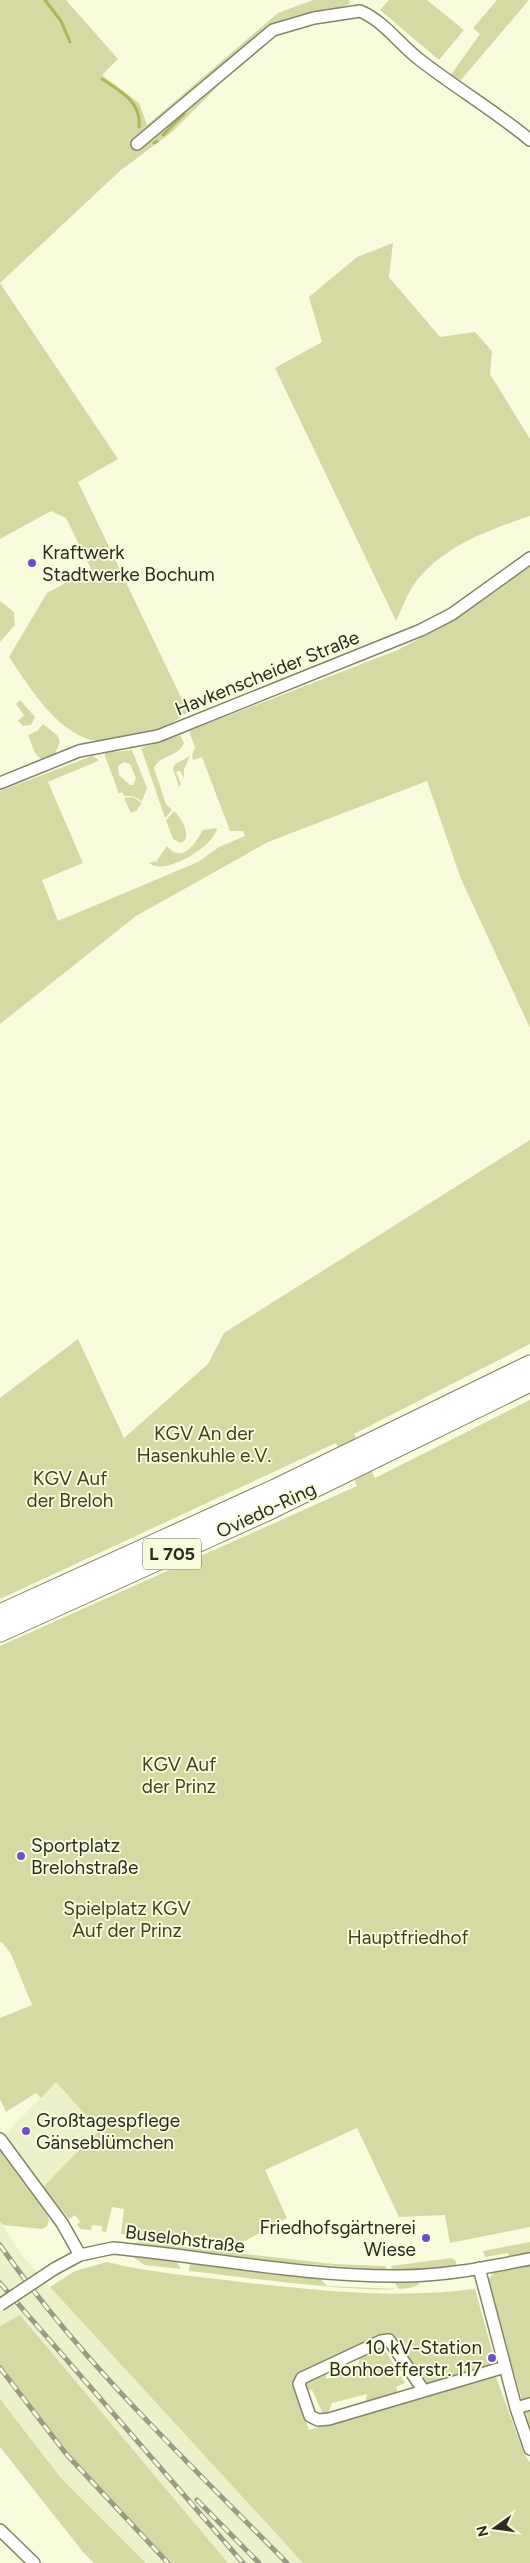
<svg xmlns="http://www.w3.org/2000/svg" width="530" height="2563" font-family="Figtree,sans-serif">
<rect width="100%" height="100%" fill="#f9fcdc"/>
<path fill="#edf1ca" d="M 56,2082 L 100,2130 L 43,2187 L 5,2134 Z
M 0,2221 L 22,2255 L 50,2287 L 303,2563 L 146,2563 L 61,2478 L 0,2399 Z"/>
<path fill="#d5daa4" fill-rule="evenodd" d="M 0,0 L 66,0 L 118,59 L 102,75 L 139,103 L 147,125 L 278,13 L 313,0 L 349,0 L 350,4 L 260,34 L 236,54 L 279,31 L 228,76 L 172,132 L 121,170 L 0,283 L 118,459 L 78,482 L 188,712 C 170,726 150,733 127,737 C 114,739 98,744 85,738 C 51,724 29,686 9,657 L 47,593 L 91,569 L 66,518 L 51,511 L 0,539 Z
M 389,0 L 427,0 L 464,30 L 439,60 L 380,10 Z
M 497,0 L 529,0 L 461,80 L 450,76 L 480,34 L 473,28 Z
M 393,243 L 389,277 L 440,337 L 475,332 L 492,351 L 490,374 L 530,439 L 530,516 C 486,531 437,548 411,589 C 405,599 401,611 396,621 L 275,368 L 322,342 L 309,297 L 357,257 Z
M 530,566 L 530,1028 L 461,879 L 427,781 L 268,842 L 136,916 L 0,1024 L 0,791 L 92,756 L 98,759 L 98,761 L 48,782 L 83,863 L 42,880 L 58,921 L 198,862 L 219,847 L 245,836 L 243,831 L 230,831 L 202,757 L 193,760 L 192,756 L 195,747 L 189,731 L 398,650 L 458,618 Z
M 0,601 L 14,612 L 15,625 L 0,642 Z
M 20,700 L 35,717 L 31,725 L 23,726 L 18,721 L 24,715 L 16,704 Z
M 43,724 L 57,735 L 60,742 L 55,754 L 42,760 L 35,753 L 28,735 L 37,731 Z
M 180,735 L 184,743 C 180,756 160,755 154,768 L 166,804 L 172,810 L 165,818 L 141,748 Z
M 132,750 L 147,788 L 142,801 L 133,796 L 124,796 L 122,792 L 119,794 L 105,756 L 105,753 ZM 124,762 L 130,764 L 136,778 L 133,785 L 130,785 L 119,775 L 118,766 Z
M 190,756 L 184,769 L 184,778 L 180,771 L 176,772 L 181,784 L 179,787 L 173,768 L 175,764 Z
M 133,797 L 142,803 L 138,808 L 137,806 L 138,810 L 131,813 L 124,798 Z
M 174,811 C 181,818 189,830 185,840 L 181,843 L 173,839 L 166,820 Z
M 217,828 C 215,846 164,877 149,863 L 156,861 L 158,864 L 157,860 L 167,846 C 183,865 195,843 203,830 Z
M 530,1140 L 530,1344 L 354,1434 L 375,1478 L 530,1400 L 530,2227 L 450,2243 L 445,2215 L 399,2217 L 357,2128 L 265,2170 L 287,2218 L 241,2243 L 215,2239 L 163,2239 L 121,2234 L 124,2209 L 112,2207 L 106,2232 L 102,2231 L 102,2226 L 92,2225 L 91,2230 L 80,2229 L 77,2224 L 80,2222 L 75,2215 L 69,2219 L 43,2187 L 99,2130 L 56,2082 L 41,2098 L 36,2093 L 6,2112 L 0,2099 L 0,2018 L 32,2005 L 11,1954 L 2,1942 L 0,1943 L 0,1646 L 357,1486 L 336,1443 L 0,1599 L 0,1398 L 78,1339 L 124,1438 L 208,1364 L 224,1333 Z
M 0,2146 L 45,2210 L 49,2220 L 47,2226 L 42,2229 L 3,2225 L 0,2221 Z
M 140,2242 L 334,2264 L 386,2266 L 387,2270 L 281,2262 L 146,2247 L 133,2243 Z
M 530,2242 L 530,2253 L 509,2257 L 508,2253 L 485,2257 L 483,2251 Z
M 132,2256 L 177,2262 L 181,2269 L 144,2265 Z
M 452,2258 L 456,2261 L 456,2266 L 392,2271 L 391,2266 Z
M 107,2262 C 151,2273 196,2276 241,2282 C 322,2291 394,2299 475,2289 L 496,2365 L 428,2385 L 400,2344 L 390,2335 L 295,2381 L 294,2388 L 309,2430 L 496,2377 L 523,2451 L 530,2463 L 530,2563 L 303,2563 L 50,2287 L 75,2271 Z
M 190,2263 L 320,2278 L 327,2286 L 399,2289 L 394,2282 L 419,2281 L 419,2284 C 402,2301 222,2274 189,2271 Z
M 530,2264 L 530,2428 L 488,2281 L 494,2271 Z
M 20,2315 L 228,2563 L 169,2563 L 67,2455 L 0,2368 L 0,2326 Z
M 382,2345 L 405,2383 L 396,2387 L 398,2394 L 365,2404 L 367,2394 L 332,2403 L 328,2414 L 322,2412 L 312,2390 L 303,2389 L 304,2383 L 326,2371 L 326,2379 L 358,2368 L 360,2355 Z
M 0,2399 L 61,2478 L 146,2563 L 94,2563 L 83,2552 L 0,2447 Z"/>
<g fill="none" stroke-linecap="round" stroke-linejoin="round">
<path stroke="#afb556" stroke-width="3" d="M 45,0 L 61,21 L 70,42
M 102,79 C 120,91 142,102 139,127
M 163,135 L 184,114
M 154,143 L 157,141"/>
<defs>
<path id="minor" d="M 137,144 L 273,30 L 314,18 L 360,11 C 384,21 400,45 420,60 C 456,88 495,111 530,140
M 0,783 L 79,751 L 158,736 L 421,630 L 452,614 L 530,558
M 0,2139 L 62,2223 L 80,2255
M 479,2268 L 516,2408 L 530,2449
M 54,2269 L 80,2255 L 113,2248 C 209,2257 305,2277 401,2276 C 445,2276 488,2267 530,2259
M 424,2391 L 389,2340 L 381,2341 L 302,2378 L 299,2384 L 310,2416 L 318,2420 L 329,2419 L 505,2367
M 516,2408 L 530,2404
M 0,2530 L 34,2563"/>
<path id="trunk" d="M 0,1614 L 275,1489 L 530,1365
M 0,1632 L 265,1512 L 530,1382"/>
</defs>
<use href="#minor" stroke="#828468" stroke-width="14"/>
<use href="#trunk" stroke="#828468" stroke-width="21"/>
<use href="#minor" stroke="#fff" stroke-width="11"/>
<use href="#trunk" stroke="#fff" stroke-width="19"/>
<defs>
<path id="rail" d="M 0,2245 C 81,2362 188,2462 287,2563
M 0,2283 L 243,2563
M 0,2368 L 67,2455 L 168,2563
M 197,2500 L 259,2563"/>
</defs>
<use href="#rail" stroke="#999b85" stroke-width="5"/>
<use href="#rail" stroke="#f9fcdc" stroke-width="3" stroke-dasharray="9" stroke-linecap="butt"/>
<defs>
<path id="minor-bridge" d="M 0,2305 L 54,2269"/>
</defs>
<use href="#minor-bridge" stroke="#828468" stroke-width="14" stroke-linecap="butt"/>
<use href="#minor-bridge" stroke="#fff" stroke-width="11"/>
</g>
<g fill="#704ec7" stroke="#f9fcdc" stroke-width="2">
<circle cx="32" cy="563" r="5"/>
<circle cx="21" cy="1856" r="5"/>
<circle cx="26" cy="2131" r="5"/>
<circle cx="426" cy="2238" r="5"/>
<circle cx="492" cy="2358" r="5"/>
</g>
<g text-anchor="middle" dominant-baseline="central" stroke-width="4" stroke-linejoin="round" paint-order="stroke">
<rect fill="#f9fcdc" stroke="#696a58" stroke-width="1" x="143" y="1538.5" width="58" height="31" rx="4"/>
<g font-size="18" font-weight="bold" fill="#2b2c20">
<text x="172" y="1554">L 705</text>
</g>
<g font-size="19" fill="#2b2c20" stroke="#f9fcdc" text-anchor="start">
<text x="42" y="552">Kraftwerk<tspan x="42" dy="22">Stadtwerke Bochum</tspan></text>
<text x="31" y="1845">Sportplatz<tspan x="31" dy="22">Brelohstraße</tspan></text>
<text x="36" y="2120">Großtagespflege<tspan x="36" dy="22">Gänseblümchen</tspan></text>
<text x="416" y="2227" text-anchor="end">Friedhofsgärtnerei<tspan x="416" dy="22">Wiese</tspan></text>
<text x="482" y="2347" text-anchor="end">10 kV-Station<tspan x="482" dy="22">Bonhoefferstr. 117</tspan></text>
</g>
<g font-size="19" fill="#2b2c20" stroke="#f9fcdc">
<text transform="translate(267 673) rotate(-22)">Havkenscheider Straße</text>
<text transform="translate(266 1510) rotate(-25)">Oviedo-Ring</text>
<text transform="translate(185 2239) rotate(7)">Buselohstraße</text>
</g>
<g font-size="19" fill="#3f4119" stroke="#f9fcdc">
<text x="204" y="1433">KGV An der<tspan x="204" dy="22">Hasenkuhle e.V.</tspan></text>
<text x="70" y="1478">KGV Auf<tspan x="70" dy="22">der Breloh</tspan></text>
<text x="179" y="1764">KGV Auf<tspan x="179" dy="22">der Prinz</tspan></text>
<text x="127" y="1908">Spielplatz KGV<tspan x="127" dy="22">Auf der Prinz</tspan></text>
<text x="408" y="1937">Hauptfriedhof</text>
</g>
</g>
<g transform="translate(495 2528) rotate(256)" stroke="#f9fcdc" stroke-width="4" paint-order="stroke">
<path d="M0-4L9 19L0 12L-9 19Z" fill="#2b2c20"/>
<text y="-8" font-size="14" font-weight="bold" text-anchor="middle" fill="#2b2c20">N</text>
</g>
</svg>
